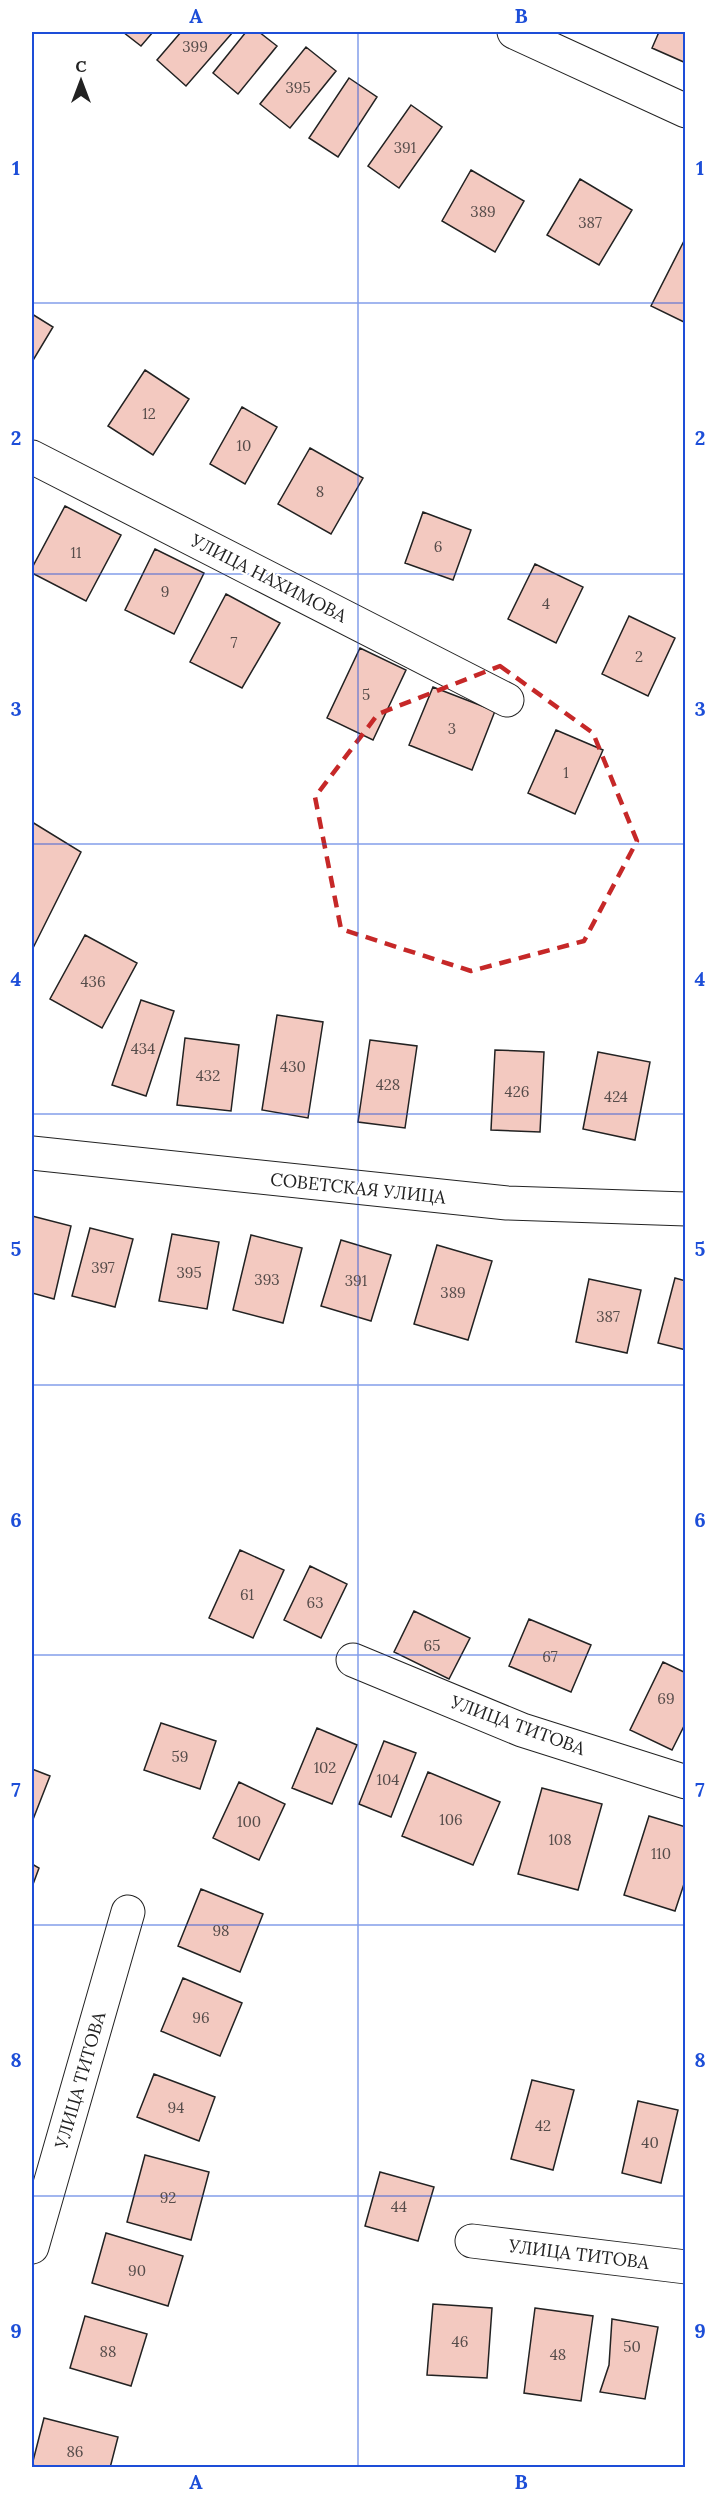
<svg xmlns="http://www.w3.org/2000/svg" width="717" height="2499" font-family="Lora,serif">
<rect width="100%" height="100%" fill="#fff"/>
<path fill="#f3c9c0" stroke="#222" stroke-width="1.5" d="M 123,32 L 153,32 L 141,46 Z
M 181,32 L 233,32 L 186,86 L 157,60 Z
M 246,32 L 259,32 L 277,46 L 238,94 L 213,73 Z
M 659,32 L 686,32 L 686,63 L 652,48 Z
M 306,47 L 336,71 L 290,128 L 260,104 Z
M 349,78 L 377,97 L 338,157 L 309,138 Z
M 411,105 L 442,127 L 399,188 L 368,166 Z
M 471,170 L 524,201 L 495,252 L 442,221 Z
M 580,179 L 632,210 L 599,265 L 547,235 Z
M 686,237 L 686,323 L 651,306 Z
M 32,314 L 53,327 L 32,362 Z
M 145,370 L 189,399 L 153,455 L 108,426 Z
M 242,407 L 277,427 L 245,484 L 210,464 Z
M 310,448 L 363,478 L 331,534 L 278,504 Z
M 65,506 L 121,535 L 86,601 L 32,573 L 32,568 Z
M 423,512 L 471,530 L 453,580 L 405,563 Z
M 155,549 L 204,573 L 174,634 L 125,610 Z
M 535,564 L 583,587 L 556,643 L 508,619 Z
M 226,594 L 280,623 L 242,688 L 190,662 Z
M 629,616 L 675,638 L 648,696 L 602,674 Z
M 360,648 L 406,670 L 373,740 L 327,718 Z
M 433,687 L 495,711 L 472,770 L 409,745 Z
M 556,730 L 603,750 L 575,814 L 528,793 Z
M 32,822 L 81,852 L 32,950 Z
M 85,935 L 137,963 L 102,1028 L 50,999 Z
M 141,1000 L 174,1011 L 146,1096 L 112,1085 Z
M 277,1015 L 323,1022 L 308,1118 L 262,1110 Z
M 185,1038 L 239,1045 L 231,1111 L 177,1105 Z
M 370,1040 L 417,1046 L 405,1128 L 358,1122 Z
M 495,1050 L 544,1052 L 540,1132 L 491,1130 Z
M 598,1052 L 650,1062 L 635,1140 L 583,1129 Z
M 32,1216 L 71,1226 L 54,1299 L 32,1293 Z
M 90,1228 L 133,1239 L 115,1307 L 72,1296 Z
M 172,1234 L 219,1242 L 207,1309 L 159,1301 Z
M 251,1235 L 302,1248 L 283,1323 L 233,1310 Z
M 341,1240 L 391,1255 L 371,1321 L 321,1306 Z
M 437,1245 L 492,1261 L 468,1340 L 414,1324 Z
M 675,1278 L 686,1281 L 686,1350 L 658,1343 Z
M 589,1279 L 641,1290 L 627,1353 L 576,1342 Z
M 240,1550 L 284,1570 L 253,1638 L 209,1618 Z
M 310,1566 L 347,1584 L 321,1638 L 284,1620 Z
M 414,1611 L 470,1638 L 449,1679 L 394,1652 Z
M 529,1619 L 591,1645 L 571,1692 L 509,1666 Z
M 663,1662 L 686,1673 L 686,1722 L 672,1750 L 630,1730 Z
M 161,1723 L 216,1741 L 200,1789 L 144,1770 Z
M 317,1728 L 357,1745 L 332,1804 L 292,1788 Z
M 384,1741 L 416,1753 L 391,1817 L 359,1804 Z
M 32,1769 L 50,1776 L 32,1822 Z
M 428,1772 L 500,1802 L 473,1865 L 402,1836 Z
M 239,1782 L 285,1804 L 259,1860 L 213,1838 Z
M 542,1788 L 602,1804 L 578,1890 L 518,1874 Z
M 649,1816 L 686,1827 L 686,1878 L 675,1911 L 624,1895 Z
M 32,1864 L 39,1868 L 32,1887 Z
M 201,1889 L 263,1914 L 240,1972 L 178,1946 Z
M 183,1978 L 242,2003 L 220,2056 L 161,2031 Z
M 154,2074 L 215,2097 L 199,2141 L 137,2117 Z
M 532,2080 L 574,2090 L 553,2170 L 511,2159 Z
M 638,2101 L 678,2110 L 661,2183 L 622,2173 Z
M 145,2155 L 209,2172 L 191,2240 L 127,2222 Z
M 380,2172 L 434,2187 L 418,2241 L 365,2226 Z
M 106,2233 L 183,2256 L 168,2306 L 92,2283 Z
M 433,2304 L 492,2308 L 487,2378 L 427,2375 Z
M 535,2308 L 593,2316 L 581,2401 L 524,2393 Z
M 85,2316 L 147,2334 L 131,2386 L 70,2368 Z
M 612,2319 L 658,2327 L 645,2399 L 600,2392 L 609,2365 Z
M 44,2418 L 118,2437 L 110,2468 L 43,2468 L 32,2465 Z"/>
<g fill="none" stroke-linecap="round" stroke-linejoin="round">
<defs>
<path id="minor" d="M 514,32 L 686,111
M 32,457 L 507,700
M 353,1660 L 522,1730 L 686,1782
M 472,2241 L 686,2267
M 32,2247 L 128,1912"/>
<path id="tertiary" d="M 32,1153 L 507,1203 L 686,1209"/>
</defs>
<use href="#minor" stroke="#222" stroke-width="35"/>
<use href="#tertiary" stroke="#222" stroke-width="35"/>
<use href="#minor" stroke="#fff" stroke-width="33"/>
<use href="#tertiary" stroke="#fff" stroke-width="33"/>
</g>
<path fill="none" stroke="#c62828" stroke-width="4.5" stroke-dasharray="12 8" stroke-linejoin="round" d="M 500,666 L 593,733 L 637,841 L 584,941 L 471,971 L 341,929 L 315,797 L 378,714 Z"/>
<path fill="none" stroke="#1d4ed8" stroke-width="1.5" stroke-opacity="0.55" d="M 358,32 L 358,2468M 32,303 L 686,303M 32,574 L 686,574M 32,844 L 686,844M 32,1114 L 686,1114M 32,1385 L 686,1385M 32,1655 L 686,1655M 32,1925 L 686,1925M 32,2196 L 686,2196"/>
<g text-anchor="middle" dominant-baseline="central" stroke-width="4.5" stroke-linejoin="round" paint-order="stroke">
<g font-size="15" fill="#564c4a">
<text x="195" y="46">399</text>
<text x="298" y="87">395</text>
<text x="405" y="147">391</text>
<text x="483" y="211">389</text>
<text x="590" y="222">387</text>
<text x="149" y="413">12</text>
<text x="244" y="445">10</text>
<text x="320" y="491">8</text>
<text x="438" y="546">6</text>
<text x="76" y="552">11</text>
<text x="165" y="591">9</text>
<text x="546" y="603">4</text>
<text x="234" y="642">7</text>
<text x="639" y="656">2</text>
<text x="366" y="694">5</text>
<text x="452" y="728">3</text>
<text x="566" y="772">1</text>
<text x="93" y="981">436</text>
<text x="143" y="1048">434</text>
<text x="293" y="1066">430</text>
<text x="208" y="1075">432</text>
<text x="388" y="1084">428</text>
<text x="517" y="1091">426</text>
<text x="616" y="1096">424</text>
<text x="103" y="1267">397</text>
<text x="189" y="1272">395</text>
<text x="267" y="1279">393</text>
<text x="356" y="1280">391</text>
<text x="453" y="1292">389</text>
<text x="608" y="1316">387</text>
<text x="247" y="1594">61</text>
<text x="315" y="1602">63</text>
<text x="432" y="1645">65</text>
<text x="550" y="1656">67</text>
<text x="666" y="1698">69</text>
<text x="180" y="1756">59</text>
<text x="325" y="1767">102</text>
<text x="388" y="1779">104</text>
<text x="451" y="1819">106</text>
<text x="249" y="1821">100</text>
<text x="560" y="1839">108</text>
<text x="661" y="1853">110</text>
<text x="221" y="1930">98</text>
<text x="201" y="2017">96</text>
<text x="176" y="2107">94</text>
<text x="543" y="2125">42</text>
<text x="650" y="2142">40</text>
<text x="168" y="2197">92</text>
<text x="399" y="2206">44</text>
<text x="137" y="2270">90</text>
<text x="460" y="2341">46</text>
<text x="632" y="2346">50</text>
<text x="108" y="2351">88</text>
<text x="558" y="2354">48</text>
<text x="75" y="2451">86</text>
</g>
<g font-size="18" fill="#222" stroke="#fff">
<text transform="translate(269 578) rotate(27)">УЛИЦА НАХИМОВА</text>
<text transform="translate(358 1188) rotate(6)">СОВЕТСКАЯ УЛИЦА</text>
<text transform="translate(518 1725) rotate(20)">УЛИЦА ТИТОВА</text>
<text transform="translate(80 2080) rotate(-74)">УЛИЦА ТИТОВА</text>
<text transform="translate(579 2254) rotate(7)">УЛИЦА ТИТОВА</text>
</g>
</g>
<rect width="717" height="2499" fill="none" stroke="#ffffff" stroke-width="66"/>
<g transform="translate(81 81)" stroke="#ffffff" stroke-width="4.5" paint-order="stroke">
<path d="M0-4.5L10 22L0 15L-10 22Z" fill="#222222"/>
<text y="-9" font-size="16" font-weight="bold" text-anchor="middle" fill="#222222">С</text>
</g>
<rect x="33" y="33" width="651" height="2433" fill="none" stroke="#1d4ed8" stroke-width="2"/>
<g font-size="20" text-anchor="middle" font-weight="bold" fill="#1d4ed8">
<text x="196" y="23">A</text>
<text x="521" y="23">B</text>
<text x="16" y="175">1</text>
<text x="700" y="175">1</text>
<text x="16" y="445">2</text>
<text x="700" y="445">2</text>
<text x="16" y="716">3</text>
<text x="700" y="716">3</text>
<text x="16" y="986">4</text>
<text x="700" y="986">4</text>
<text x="16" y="1256">5</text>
<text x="700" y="1256">5</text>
<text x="16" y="1527">6</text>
<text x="700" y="1527">6</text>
<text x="16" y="1797">7</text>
<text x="700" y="1797">7</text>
<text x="16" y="2067">8</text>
<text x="700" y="2067">8</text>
<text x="16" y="2338">9</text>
<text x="700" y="2338">9</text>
<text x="196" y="2489">A</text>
<text x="521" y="2489">B</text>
</g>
</svg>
